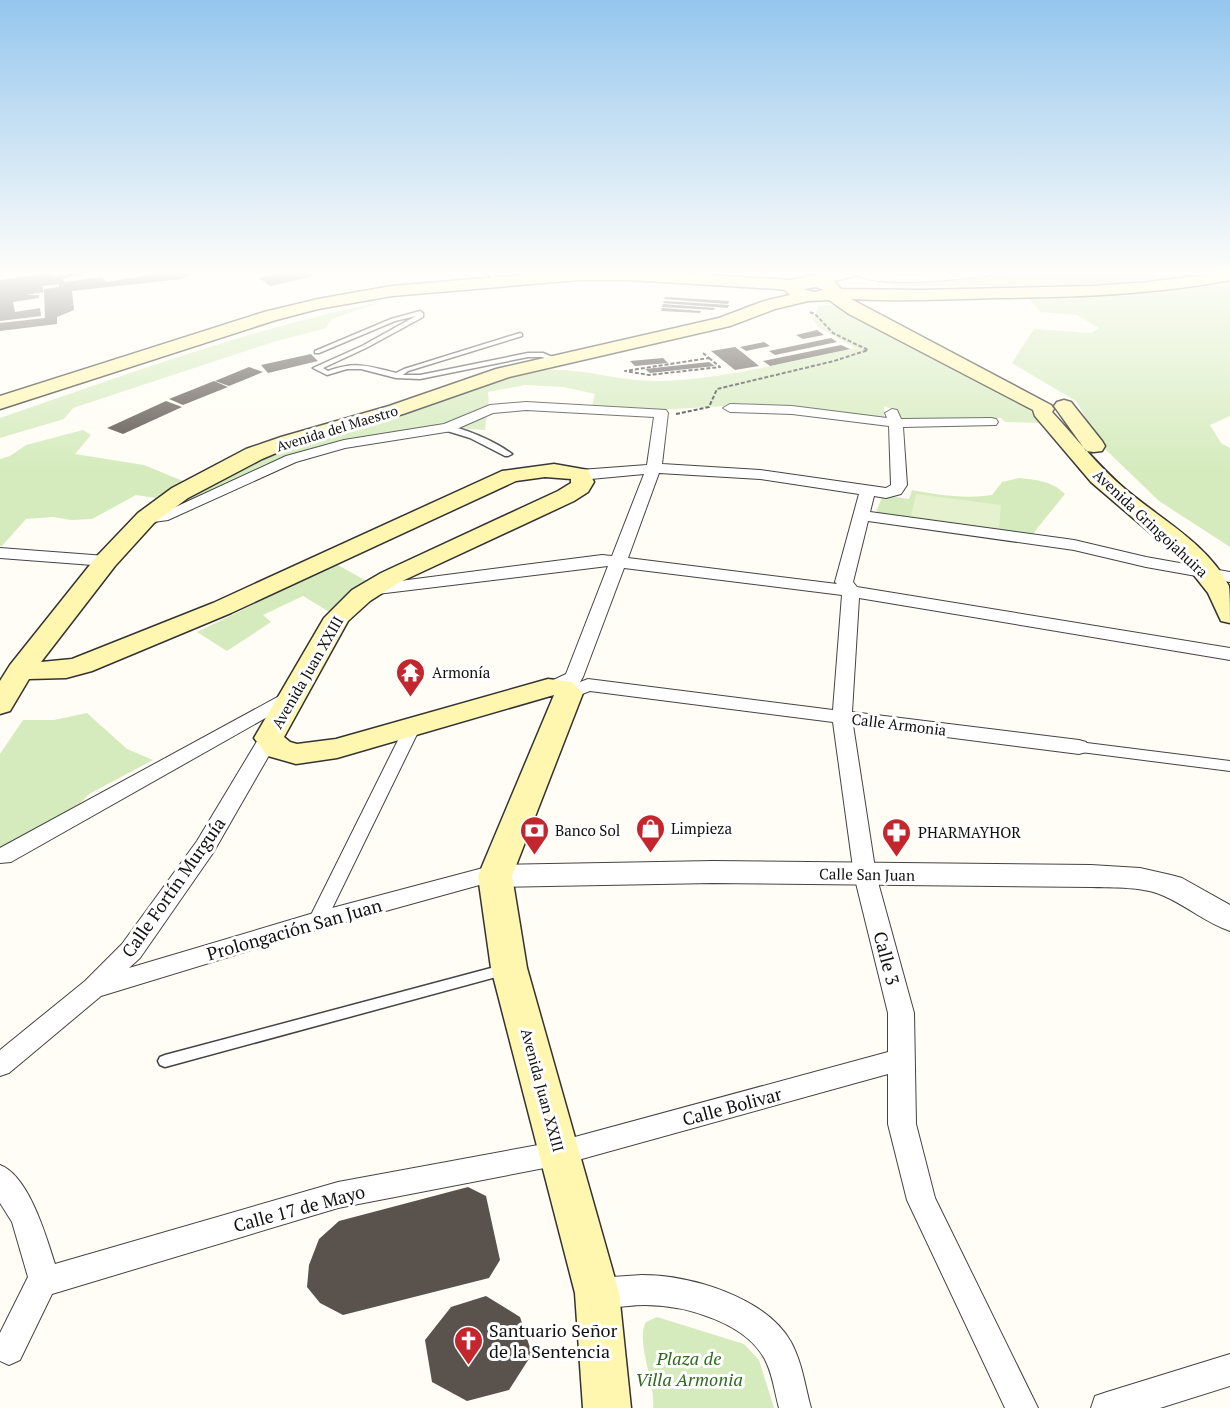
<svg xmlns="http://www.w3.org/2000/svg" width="1230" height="1408" font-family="'PT Serif',serif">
<rect width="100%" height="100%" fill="#fffdf5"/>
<path fill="#d5ebbd" d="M 1042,272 L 1198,272 C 1103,290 1003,284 906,286 L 894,286 L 877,280 L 953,280 Z
M 1230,281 L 1230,416 L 1210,425 L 1221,443 L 1230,448 L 1230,547 L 1159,501 L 1101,445 L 1076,401 L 1012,363 L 1034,329 L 1091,333 L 1099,328 L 1077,315 L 1040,312 L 1028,297 L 1164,290 Z
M 381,302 L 332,319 L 326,328 L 273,342 L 73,408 L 64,419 L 0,438 L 0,418 C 125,375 251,328 381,302 Z
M 829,305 L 842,309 L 1023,402 L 1041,423 L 1005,422 L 1001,418 L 901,420 L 896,411 L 884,406 L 884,417 L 778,406 L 745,405 L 655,410 L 592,406 L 595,394 L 564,387 L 525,385 L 488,392 C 490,405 486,416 485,430 L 442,427 L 290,456 L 166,511 C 201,488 247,462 286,447 C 334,430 384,416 433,401 C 465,390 514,371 546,370 C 584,368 621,382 659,381 C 725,379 791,361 855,348 L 818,327 L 813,319 L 819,306 Z
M 83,430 L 91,435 L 75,454 L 144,465 L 183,481 L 155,498 L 136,495 L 92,519 L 71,520 L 53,517 L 26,519 L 2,546 L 0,546 L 0,459 L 10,456 L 26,445 Z
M 1019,478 C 1037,480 1052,481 1065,494 L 1035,531 L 1033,536 L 905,519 L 876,512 L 883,495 L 909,499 L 912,490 C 939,495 964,499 992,495 L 1002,482 Z
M 336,564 L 370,583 L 344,598 L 331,613 L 303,596 L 263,615 L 271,622 L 227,651 L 197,632 Z
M 87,713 L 127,749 L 153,760 L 89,794 L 74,809 L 0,849 L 0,754 L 23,720 L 54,720 Z
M 657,1317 L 744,1344 L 759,1360 L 774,1408 L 653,1408 C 656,1384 635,1341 646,1322 Z"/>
<path fill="#e6f2cf" d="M 916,494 L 1001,505 L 999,528 L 911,516 Z"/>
<path fill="#5a524d" d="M 81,272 L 82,275 L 63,278 L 64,282 L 102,277 L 106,282 L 167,272 L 191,274 L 182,279 L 72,291 L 74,310 L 57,317 L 57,324 L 0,331 L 0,323 L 45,318 L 44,289 L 59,287 L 59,284 L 42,286 L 44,292 L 26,295 L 39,295 L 39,298 L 13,302 L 15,312 L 40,308 L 41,316 L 0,321 L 0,280 L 52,273 L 53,276 Z
M 287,272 L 308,272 L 314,276 L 270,286 L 259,278 Z
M 665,297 L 729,301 L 728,304 L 664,299 Z
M 664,301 L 729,305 L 728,308 L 663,303 Z
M 663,304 L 715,308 L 714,310 L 662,307 Z
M 662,308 L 701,311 L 700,313 L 661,311 Z
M 817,330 L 824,335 L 803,339 L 796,335 Z
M 831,338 L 837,342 L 775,355 L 769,351 Z
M 764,342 L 770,346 L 746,351 L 740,347 Z
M 841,345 L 850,349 L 770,366 L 763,361 Z
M 735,347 L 743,353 L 759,366 L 735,370 L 711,351 Z
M 311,354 L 318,361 L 268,373 L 261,365 Z
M 663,358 L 668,363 L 635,366 L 630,361 Z
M 709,362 L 715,366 L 650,373 L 645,369 Z
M 249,367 L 263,372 L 229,386 L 215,381 Z
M 214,381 L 228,387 L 183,405 L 169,399 Z
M 166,401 L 182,407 L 123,434 L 107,428 Z
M 468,1187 L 486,1196 L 500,1260 L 489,1278 L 343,1315 L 320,1303 L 307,1287 L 309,1265 L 319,1239 L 339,1221 Z
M 486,1296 L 520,1317 L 532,1354 L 509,1390 L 467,1401 L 432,1382 L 425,1340 L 451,1307 Z"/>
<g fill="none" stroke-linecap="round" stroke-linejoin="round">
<defs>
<path id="service" d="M 485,272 L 491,272 L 502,281 L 497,282 Z
M 420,311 L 423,313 L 423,317 L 366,348 L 323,368 L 328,371 C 357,361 367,366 396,373 L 404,369 L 520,333 L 522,334 L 522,336 L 408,371 L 403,375 L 420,375 L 528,353 L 543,353 L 562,361 L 559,363 L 542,357 L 528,357 L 420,379 L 396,378 L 361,369 L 347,369 L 327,375 L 313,368 L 362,346 L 416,316 L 395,321 L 319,353 L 315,353 L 315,351 L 391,319 Z
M 444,426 C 462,426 498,443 512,454 L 508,456 L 505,456 L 470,438 L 444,430 Z
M 506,964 L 511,965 L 513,969 L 511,973 L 165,1067 L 160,1065 L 158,1061 L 160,1057 L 165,1055 Z"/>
<path id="pedestrian" d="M 414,719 L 422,724 L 326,921 L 323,926 L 317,928 L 311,926 L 308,921 L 406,724 Z
M 1079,742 L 1230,761 L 1230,771 L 1073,751 L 1071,747 Z"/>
<path id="minor" d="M 851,272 L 906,275 L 1001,272 L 995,275 C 964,278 874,291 851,272 Z
M 526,402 L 666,410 L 668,413 L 662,464 L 760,470 L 886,488 L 891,485 L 889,426 L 792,414 L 730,412 L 723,408 L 730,404 L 792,406 L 887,418 L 885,413 L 892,409 L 897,410 L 901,419 L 991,418 L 996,419 L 998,422 L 996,425 L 903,427 L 907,485 L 901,494 L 886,498 L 874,496 L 870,512 L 1074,540 L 1146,557 L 1230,572 L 1230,582 L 1146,567 L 1074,550 L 868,521 L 853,582 L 857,587 L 1230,648 L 1230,660 L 859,598 L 852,712 L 1079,740 L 1086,742 L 1089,747 L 1086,752 L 1079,754 L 853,725 L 876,875 L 914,1013 L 916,1124 L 935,1198 L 1038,1408 L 1005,1408 L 907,1200 L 888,1124 L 888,1074 L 560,1165 L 338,1208 L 52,1294 L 20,1360 L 9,1365 L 0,1361 L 0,1333 L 28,1277 L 12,1222 L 0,1203 L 0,1165 C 29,1176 46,1236 55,1264 L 338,1182 L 560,1141 L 888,1052 L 888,1013 L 854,875 L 833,722 L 590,691 L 569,699 L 562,697 L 559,693 L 561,691 L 549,690 L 546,686 L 549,682 L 566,674 L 608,566 L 369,595 L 363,594 L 360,590 L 363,586 L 369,585 L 602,555 L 612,556 L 644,474 L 580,480 L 572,475 L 580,470 L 647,465 L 654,417 L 526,410 L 493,413 L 452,431 L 345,448 L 296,462 L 168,520 L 146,523 L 138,518 L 140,515 L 169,510 L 286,456 L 344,440 L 444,424 L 490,405 ZM 659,473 L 760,479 L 859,494 L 835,582 L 837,584 L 628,558 ZM 624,568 L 842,595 L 833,710 L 588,679 L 580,682 L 583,677 Z
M 0,548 L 106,556 L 114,561 L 106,566 L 0,558 Z
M 294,688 L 301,690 L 304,694 L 301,698 L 11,862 L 0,863 L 0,848 Z
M 269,732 L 276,733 L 279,738 L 213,853 L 140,958 L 129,968 L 317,912 L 483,868 L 503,870 L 506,876 L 503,882 L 483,884 L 317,930 L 101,996 L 9,1073 L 0,1076 L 0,1050 L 85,981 L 122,944 L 197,841 L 262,733 Z
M 642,1275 C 690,1275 766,1297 791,1342 C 802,1362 805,1386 811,1408 L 779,1408 C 775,1394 773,1377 767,1364 C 750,1323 685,1305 645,1305 C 625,1305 605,1311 586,1304 L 582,1293 L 586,1282 L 597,1278 Z
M 1230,1354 L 1230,1386 L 1160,1408 L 1091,1408 L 1095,1396 L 1107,1392 Z"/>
<path id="tertiary" d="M 713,861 L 1091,865 L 1140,868 L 1171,875 L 1182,878 L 1230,905 L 1230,931 C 1206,923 1187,906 1164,896 C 1143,886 1114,888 1091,887 L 713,883 L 495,887 L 484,884 L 480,876 L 484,868 L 495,865 Z"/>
<path id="secondary" d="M 559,272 L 657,272 L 790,280 L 832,272 L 861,272 L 859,275 L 834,281 L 841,289 L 921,290 L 1093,286 L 1148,282 L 1230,272 L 1230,280 C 1153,295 1076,297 997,298 C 949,299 900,302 851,299 L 1051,405 L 1054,409 L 1052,412 C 1076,438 1098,466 1125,489 C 1159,518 1208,544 1229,586 C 1230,595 1230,612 1230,623 L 1221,621 L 1208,593 L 1182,560 L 1091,482 L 1035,416 L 1033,410 L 849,314 L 829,300 L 808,301 L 775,309 L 730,326 L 509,377 L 403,414 L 295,445 L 262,459 L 188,498 L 154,523 L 115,566 L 41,662 L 72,659 L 213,603 L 502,471 L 554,464 L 588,470 L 594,482 L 588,492 L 574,501 L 398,583 L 370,601 L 348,621 L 284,737 L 290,742 L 297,744 L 336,739 L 548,679 L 572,682 L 583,693 L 512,876 L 527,968 L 619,1293 L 631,1408 L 583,1408 L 575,1293 L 491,968 L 478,876 L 554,695 L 337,758 L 296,764 L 268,756 L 254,738 L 324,618 L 352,590 L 381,573 L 558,491 L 571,483 L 571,479 L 545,477 L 516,481 L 231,613 L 92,671 L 66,678 L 29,679 L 10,711 L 0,714 L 0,681 L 10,665 L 97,556 L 138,513 L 172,488 L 246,449 L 281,437 L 389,406 L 496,369 L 719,318 L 764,301 L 790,295 L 785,290 L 777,289 L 630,280 L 579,280 L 392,296 L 318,309 L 276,320 L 0,409 L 0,396 L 264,312 L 318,299 L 392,286 ZM 816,287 L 824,290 L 814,292 L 803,289 Z
M 1064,400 L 1071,402 L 1102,441 L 1105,446 L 1102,451 L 1094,452 L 1086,451 L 1054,406 L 1057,402 Z"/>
</defs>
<use href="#service" stroke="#444" stroke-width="3"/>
<use href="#pedestrian" stroke="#444" stroke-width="2"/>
<use href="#minor" stroke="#444" stroke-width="2"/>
<use href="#tertiary" stroke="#444" stroke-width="2"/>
<use href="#secondary" stroke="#333" stroke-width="3"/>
<path stroke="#333" stroke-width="2" stroke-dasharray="4 2" stroke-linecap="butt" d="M 703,353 L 709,358
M 709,358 L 720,367 L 649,375 L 625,371 Z
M 676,414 L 709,407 L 717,389 L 834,361 L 868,350 L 833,333 L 815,314 L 809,312"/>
<use href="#service" fill="#fff" fill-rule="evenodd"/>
<use href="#pedestrian" fill="#fff" fill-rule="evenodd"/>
<use href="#minor" fill="#fff" fill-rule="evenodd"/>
<use href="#tertiary" fill="#fff" fill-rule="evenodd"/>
<use href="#secondary" fill="#fff6b0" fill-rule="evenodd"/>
</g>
<linearGradient id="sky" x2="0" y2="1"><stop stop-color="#95c6ee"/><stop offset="0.58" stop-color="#fffefa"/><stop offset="1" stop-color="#fffefa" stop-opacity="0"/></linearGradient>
<rect width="1230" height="469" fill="url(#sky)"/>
<defs>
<symbol id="temple-pin" viewBox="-11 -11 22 30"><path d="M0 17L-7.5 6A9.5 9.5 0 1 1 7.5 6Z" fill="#c4262e" stroke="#fff"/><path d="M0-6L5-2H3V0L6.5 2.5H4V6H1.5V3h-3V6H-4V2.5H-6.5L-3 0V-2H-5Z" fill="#fff"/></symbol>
<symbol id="shop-pin" viewBox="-11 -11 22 30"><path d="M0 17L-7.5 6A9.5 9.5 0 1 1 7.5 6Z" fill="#c4262e" stroke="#fff"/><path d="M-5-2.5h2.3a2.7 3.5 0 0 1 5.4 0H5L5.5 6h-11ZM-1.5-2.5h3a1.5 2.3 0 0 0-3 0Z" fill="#fff"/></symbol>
<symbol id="bank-pin" viewBox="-11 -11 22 30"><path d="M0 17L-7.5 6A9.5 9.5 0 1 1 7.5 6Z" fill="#c4262e" stroke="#fff"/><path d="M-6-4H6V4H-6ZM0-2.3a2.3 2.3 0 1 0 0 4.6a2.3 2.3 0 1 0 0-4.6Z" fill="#fff"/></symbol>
<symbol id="pharmacy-pin" viewBox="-11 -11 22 30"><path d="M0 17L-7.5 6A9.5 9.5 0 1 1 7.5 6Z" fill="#c4262e" stroke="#fff"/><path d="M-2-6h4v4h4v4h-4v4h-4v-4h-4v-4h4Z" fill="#fff"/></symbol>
<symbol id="church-pin" viewBox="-11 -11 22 30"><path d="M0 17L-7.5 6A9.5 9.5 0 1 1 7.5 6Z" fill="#c4262e" stroke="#fff"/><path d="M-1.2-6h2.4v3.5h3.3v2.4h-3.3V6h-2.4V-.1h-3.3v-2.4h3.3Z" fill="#fff"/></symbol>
</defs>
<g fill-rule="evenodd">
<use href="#temple-pin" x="394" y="656" width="33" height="45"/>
<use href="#shop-pin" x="634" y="812" width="33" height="45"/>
<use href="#bank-pin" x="518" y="814" width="33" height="45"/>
<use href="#pharmacy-pin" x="880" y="816" width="33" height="45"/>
<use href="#church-pin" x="452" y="1324" width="33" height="45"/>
</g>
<g text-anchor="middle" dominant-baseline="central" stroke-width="6" stroke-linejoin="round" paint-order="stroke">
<g font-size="14" fill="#111" stroke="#fff">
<text transform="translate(337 428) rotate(-17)">Avenida del Maestro</text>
</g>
<g font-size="15" fill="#111" stroke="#fff">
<text transform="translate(1151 523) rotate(43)">Avenida Gringojahuira</text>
<text transform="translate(307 672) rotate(-60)">Avenida Juan XXIII</text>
<text transform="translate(899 724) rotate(7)">Calle Armonia</text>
<text transform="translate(867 874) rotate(1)">Calle San Juan</text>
<text transform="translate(543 1090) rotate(75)">Avenida Juan XXIII</text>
</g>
<g font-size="15" fill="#111" stroke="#fff" text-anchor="start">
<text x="432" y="672">Armonía</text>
<text x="671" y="828">Limpieza</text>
<text x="555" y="830">Banco Sol</text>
<text x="918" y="832">PHARMAYHOR</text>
</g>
<g font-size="18" fill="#111" stroke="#fff">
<text transform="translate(173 887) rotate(-55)">Calle Fortín Murguía</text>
<text transform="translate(294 929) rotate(-16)">Prolongación San Juan</text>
<text transform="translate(887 958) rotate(75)">Calle 3</text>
<text transform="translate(732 1106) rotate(-15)">Calle Bolivar</text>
<text transform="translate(299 1208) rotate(-15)">Calle 17 de Mayo</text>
</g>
<g font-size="18" fill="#111" stroke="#fff" text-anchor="start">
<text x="489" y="1330">Santuario Señor<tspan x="489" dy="21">de la Sentencia</tspan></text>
</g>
<g font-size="18" font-style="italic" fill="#2f6b1f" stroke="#fff">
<text x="689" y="1358">Plaza de<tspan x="689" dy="21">Villa Armonia</tspan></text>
</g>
</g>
</svg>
